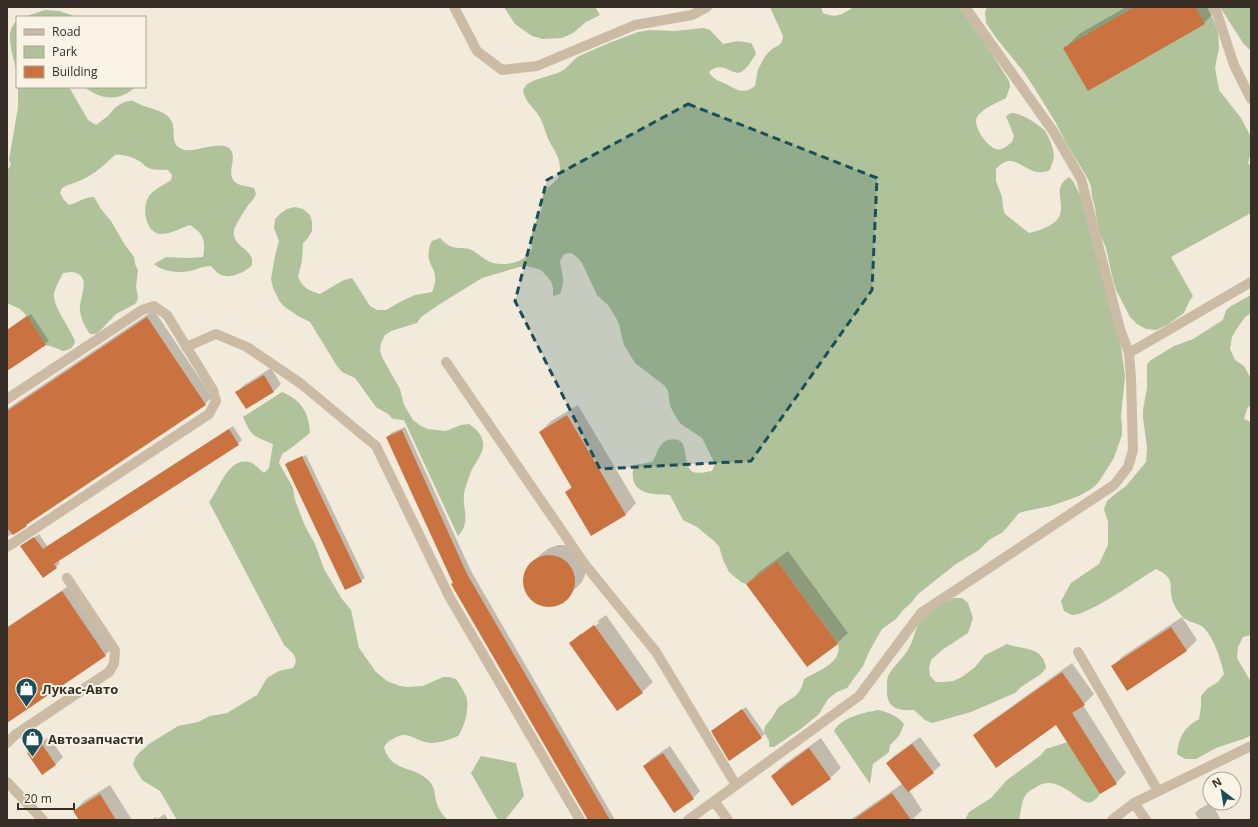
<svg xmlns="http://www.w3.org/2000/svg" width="1258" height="827" font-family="'Open Sans',sans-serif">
<rect width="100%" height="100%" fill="#f2eada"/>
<path fill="#afc299" d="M 504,7 L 595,7 L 600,15 L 586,22 L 573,33 L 562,38 L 543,39 L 532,36 L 515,24 Z
M 770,7 L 821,7 L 823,13 C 837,19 842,14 854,7 L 959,7 L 991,52 L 1009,81 L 1010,87 L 1006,98 C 997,103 983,108 977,117 C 972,125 987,147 996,149 C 1002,151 1007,146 1012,142 L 1014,136 L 1006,116 C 1008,115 1009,114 1011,113 C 1019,112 1040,125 1045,131 C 1049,137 1053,147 1054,155 C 1054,160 1051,165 1050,170 C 1025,181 1017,146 996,169 L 996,181 L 1002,197 L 1003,208 L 1005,214 L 1029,233 C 1038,231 1054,226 1059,217 C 1066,203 1051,188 1069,177 L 1073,181 L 1081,197 L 1120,340 L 1125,376 L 1121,416 L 1122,426 L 1122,435 L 1114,458 L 1098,483 L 1091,489 L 1079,496 L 1051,506 L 1026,511 L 1019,513 L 1003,532 L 989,540 L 979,550 L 956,564 L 918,594 L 911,603 L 903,610 L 896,619 L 882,629 L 870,650 L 863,666 L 847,688 L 837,692 L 828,699 L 819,714 L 802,728 L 774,747 L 769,747 L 769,741 L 764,732 C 765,724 766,725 771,719 C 774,716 775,711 778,708 C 790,697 800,699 804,679 C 817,671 843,663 838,644 L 777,561 L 746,584 L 741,582 L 729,572 L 723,560 L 719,546 L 714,541 L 697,527 L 683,520 L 670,495 C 649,495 627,493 634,465 L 652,462 C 656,457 656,453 659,448 C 661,444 664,441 668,440 C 693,434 680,465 693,472 C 699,474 706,472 712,471 L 715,464 L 702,438 L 681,424 L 677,419 L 670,406 L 668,391 L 665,386 L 635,363 L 624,345 L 622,338 L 619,324 L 616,318 L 608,305 L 597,295 L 582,263 L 577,257 L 571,253 L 564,254 L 560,261 C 562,277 566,278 560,294 L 553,296 L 553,288 L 551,281 L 541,270 L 527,266 L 519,267 L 482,278 L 440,304 L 421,317 L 417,323 L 391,331 L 385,335 L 381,343 L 380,351 L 383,359 L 400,389 L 404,405 L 413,420 L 421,426 L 428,429 L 446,431 L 461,425 L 469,424 C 476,429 482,434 483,443 C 485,453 473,465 470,474 C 468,479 467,484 465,489 C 460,507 473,520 458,536 L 404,420 L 393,419 L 388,414 L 376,407 L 355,378 L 342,372 L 337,366 L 310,322 L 298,316 L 285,307 L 280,302 L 273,288 L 271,279 L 275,256 L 279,241 L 274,228 L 275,219 L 281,213 L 287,209 L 295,207 L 303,209 L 310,215 L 312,222 L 312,231 L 308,238 L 303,243 L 302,261 L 298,277 C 304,289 308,290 320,294 L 344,280 L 352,278 L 370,306 L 377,310 L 386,310 L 400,302 L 415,295 L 432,292 C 434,287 436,282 435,277 C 435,272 433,269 431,265 C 427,257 428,248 432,241 L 440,238 C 455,255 462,243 475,252 C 481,256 486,261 493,263 C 506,266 523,263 531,251 C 534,244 530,239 532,233 C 534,224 540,216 542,208 C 543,203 542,197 544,193 C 549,183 561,182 560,169 C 560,157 554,150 549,141 C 545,132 544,124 539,116 C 533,107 525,102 523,90 L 527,84 L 535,80 L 558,73 L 565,69 L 577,57 L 609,43 L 638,32 L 650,30 L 675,31 L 704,28 L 710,30 L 723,44 L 738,41 L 751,43 L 754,48 L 756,54 C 752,59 749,66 744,70 C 734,80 724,58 709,72 C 713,80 720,81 728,85 C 738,91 745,94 755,86 C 757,78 756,71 761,64 C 763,60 766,54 770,51 C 776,45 782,47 783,36 Z
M 987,7 L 1207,7 L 1214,21 L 1218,32 L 1219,48 L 1215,68 L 1219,90 L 1241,118 L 1251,137 L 1251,152 L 1248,163 L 1251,167 L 1251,213 L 1171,257 L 1193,296 L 1189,302 L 1184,313 L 1167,325 L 1156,330 L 1146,329 L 1137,324 L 1130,317 L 1116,290 L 1113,280 L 1106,248 L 1098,229 L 1095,207 L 1092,197 L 1091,186 L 1087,177 L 1066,143 L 1056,123 L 1035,89 L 1023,71 L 997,39 L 986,23 L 985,12 Z
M 1220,7 L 1251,7 L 1251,51 L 1243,43 Z
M 45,10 L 59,11 L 77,17 L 24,17 Z
M 17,21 L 17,73 C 15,59 2,32 17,21 Z
M 18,87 L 69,87 L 88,120 L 96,125 C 100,122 104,119 108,116 C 111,113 113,109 116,107 C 120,104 128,100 133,101 C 136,102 138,104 141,105 C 146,107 151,108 156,110 C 162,112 169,115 172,122 C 176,133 169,146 185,150 C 197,152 221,140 230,149 C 238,158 226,172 234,181 C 238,186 248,186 254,188 L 256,194 C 254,199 252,201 249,204 C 246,208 234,227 234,231 C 232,245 249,248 252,259 C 252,261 252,263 252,265 C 246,272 230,279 221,275 C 217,273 214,269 211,266 C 204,266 197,269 190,271 C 178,273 163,272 154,264 L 166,257 L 188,258 L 203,257 C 206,241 204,234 190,225 C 180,228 171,234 161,234 C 146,234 141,207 149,196 C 154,189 164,185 171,180 L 172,175 L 168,170 C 162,169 155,171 149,168 C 145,167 143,163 139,161 C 134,157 120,154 115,155 C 105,164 93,176 79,181 C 73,184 68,184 62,188 L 60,193 L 64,200 L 69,205 C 78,203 84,197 94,197 L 101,209 L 111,221 L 125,245 L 134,257 L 135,264 L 138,270 L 136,287 L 138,297 L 137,301 L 135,304 L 116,314 L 98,333 L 94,334 L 90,334 C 85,327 81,319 80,311 C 78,300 92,278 76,273 C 72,271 67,273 63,273 C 60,279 56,286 54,293 C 52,306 70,328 75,341 C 74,347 70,350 63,351 L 56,348 L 46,345 L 25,314 L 20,309 L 7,303 L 7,171 L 11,164 L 9,160 L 18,107 Z
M 85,87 L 135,87 C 120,102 100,100 85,87 Z
M 1251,295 L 1251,313 L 1245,317 L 1236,330 L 1232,337 L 1230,349 L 1235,360 L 1244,366 L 1251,379 L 1251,404 L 1247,409 L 1244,419 L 1251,422 L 1251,635 L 1243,637 L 1238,647 L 1237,658 L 1251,682 L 1251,735 L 1246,738 L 1216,748 L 1196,759 L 1185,759 L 1177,754 C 1179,736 1184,728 1199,719 L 1201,707 L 1201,696 L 1208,688 L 1218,682 L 1224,674 C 1221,660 1214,638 1204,628 C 1199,623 1191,623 1185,619 C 1181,616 1176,609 1174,604 C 1166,587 1179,580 1156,569 C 1141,578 1087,616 1072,615 C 1070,614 1066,612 1064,611 L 1061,601 L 1071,583 L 1099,564 L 1108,545 L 1108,522 L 1104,509 L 1107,501 L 1119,491 L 1126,486 L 1146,462 L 1147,447 L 1143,418 L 1143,410 L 1147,388 L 1147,364 L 1151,360 L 1174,346 L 1193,339 L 1212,327 L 1223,320 L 1226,310 L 1231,306 Z
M 282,392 C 301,400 309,412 310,433 L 291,448 L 282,454 L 279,463 L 293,488 L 295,500 L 305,526 L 315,544 L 324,569 L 342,599 L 351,610 L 359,648 L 376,672 L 387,681 L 400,686 L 408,687 L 423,686 L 443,677 L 449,677 L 456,679 C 460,684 463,690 466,696 C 470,707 465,726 458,736 C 448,740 436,745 425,742 C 412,739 407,730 393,739 C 388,741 387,743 384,747 C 391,773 414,765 429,781 C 436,788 434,796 437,804 C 439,810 443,816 448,820 L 177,820 L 160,791 L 142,780 L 133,765 L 135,758 L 139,753 L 149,744 L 178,726 L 198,722 L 210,716 L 227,713 L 257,695 L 267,678 L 279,671 L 293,668 C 300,657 292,653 284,645 L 209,502 C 220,488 229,454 252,463 C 256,465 260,470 264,473 L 269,468 L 273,444 C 269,442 265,441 261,439 C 249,434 248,427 243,417 Z
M 954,598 L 962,598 L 968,603 L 973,618 L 968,633 L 942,650 L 931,660 L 929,668 L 930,676 L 936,682 L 944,682 L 953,681 L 962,677 L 975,667 L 985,655 L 1007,644 C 1023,650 1043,646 1046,668 L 1041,674 L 1021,687 L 1015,693 L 971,712 L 932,723 L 925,720 L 914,710 C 897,711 886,708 887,688 C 887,683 887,679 888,676 C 894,665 905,657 910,646 C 915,636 916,623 925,616 C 933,609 944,603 954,598 Z
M 878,710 C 888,712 898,716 904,724 L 899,736 L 890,745 L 889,752 L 873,764 L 870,784 L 834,731 C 842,717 863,713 878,710 Z
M 1068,742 L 1100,794 C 1089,809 1084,801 1072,793 C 1061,786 1050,779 1038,786 C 1033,789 1028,791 1025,796 C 1021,802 1021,813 1019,820 L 965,820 L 969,812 L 991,798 L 1007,780 L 1041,755 L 1046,749 Z
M 481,756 L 516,763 L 524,796 L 505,820 L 498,820 L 471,773 Z"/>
<path fill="#0003" fill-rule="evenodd" d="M 1126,7 L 1217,7 L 1218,9 L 1204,23 L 1065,48 L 1079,34 Z
M 154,310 L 212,397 L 205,404 L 31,521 L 26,525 L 7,537 L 7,409 Z
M 31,314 L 49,341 L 7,370 L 7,330 Z
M 271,368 L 281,384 L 274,391 L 246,407 L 237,392 L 244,385 Z
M 578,405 L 636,503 L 626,514 L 591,534 L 566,492 L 572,486 L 540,432 L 551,421 Z
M 233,426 L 242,440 L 238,444 L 58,561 L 60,563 L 56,567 L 22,546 L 39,534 L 47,546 Z
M 405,427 L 471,571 L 615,820 L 590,820 L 388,437 L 391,433 Z
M 306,455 L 365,578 L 361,581 L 286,464 L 289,461 L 289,463 Z
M 558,545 L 567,545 L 585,567 L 585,575 L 582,582 L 562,602 L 555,605 L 544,605 L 534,601 L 527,592 L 524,581 L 526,573 L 530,565 L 541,554 L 549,548 Z
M 788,551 L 848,633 L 837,643 L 748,584 L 758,573 Z
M 70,585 L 113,648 L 105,655 L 7,721 L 7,627 Z
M 606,615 L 653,682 L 642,692 L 570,643 L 581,633 ZM 598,621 L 599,623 L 581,636 L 581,633 Z
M 1182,617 L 1197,640 L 1186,651 L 1112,667 L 1123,656 Z
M 1072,663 L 1094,694 L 1083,705 L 1126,773 L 1116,783 L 1057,723 L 974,735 L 984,726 Z
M 746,707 L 765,734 L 729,759 L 716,728 Z
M 49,737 L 63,757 L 56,764 L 43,773 L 29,753 L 36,746 Z
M 920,737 L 941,765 L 933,772 L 909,790 L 922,810 L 912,820 L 850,820 L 902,784 L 887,763 L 894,756 Z
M 821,738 L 841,768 L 830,778 L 772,776 L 783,765 Z
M 670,746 L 700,791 L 693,798 L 644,766 L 651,759 Z
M 110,785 L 132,820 L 80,820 L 74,811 L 84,801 Z
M 1210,803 L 1212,803 L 1221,820 L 1199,820 L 1195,813 L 1198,810 Z
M 165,814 L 168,820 L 151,820 L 156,817 L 157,819 Z"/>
<path fill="#ca7240" d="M 1135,7 L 1195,7 L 1205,24 L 1088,91 L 1063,48 Z
M 27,316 L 46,345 L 7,371 L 7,330 Z
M 147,317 L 206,405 L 26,525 L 27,526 L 13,535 L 7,528 L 7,411 Z
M 264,375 L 274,392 L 246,409 L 235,392 Z
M 567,415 L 626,515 L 591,536 L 565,492 L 572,488 L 539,432 Z
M 229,429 L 239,445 L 54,564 L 57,568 L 43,578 L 20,546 L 34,537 L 43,549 Z
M 402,430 L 467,574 L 610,820 L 588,820 L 451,584 L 453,583 L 386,437 Z
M 302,456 L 362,582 L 345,590 L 285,464 Z
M523 581a26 26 0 1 1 52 0a26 26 0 1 1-52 0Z
M 777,561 L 838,644 L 807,667 L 746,584 Z
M 62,591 L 106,656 L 7,723 L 7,628 Z
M 594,625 L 643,693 L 617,711 L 569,643 Z
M 1171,627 L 1187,651 L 1127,691 L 1111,666 Z
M 1062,672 L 1085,705 L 1072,713 L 1117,784 L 1100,794 L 1056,725 L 996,768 L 973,735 Z
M 742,709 L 762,738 L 729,761 L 711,731 Z
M 41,743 L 56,765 L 42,775 L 27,753 Z
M 912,744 L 934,773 L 908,792 L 886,763 Z
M 809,748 L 831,779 L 792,806 L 771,776 Z
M 663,753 L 694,799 L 674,813 L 643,766 Z
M 892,793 L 911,820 L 853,820 Z
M 100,794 L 116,820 L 79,820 L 73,811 Z"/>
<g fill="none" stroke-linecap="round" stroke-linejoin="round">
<path stroke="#cbbba5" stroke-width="10" d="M 454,7 L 477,51 L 502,70 L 537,66 L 635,25 L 692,15 L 707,7
M 1215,7 L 1234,65 L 1251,99
M 186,347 L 216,334 L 247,347 L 300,383 L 376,446 L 450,598 L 580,820
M 1129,353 L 1251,282
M 446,362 L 586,566 L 656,652 L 736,785
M 7,399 L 142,310 L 154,306 L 167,315 L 213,390 L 216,401 L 209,414 L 7,547
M 1078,652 L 1158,791
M 7,743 L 15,735 L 109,672 L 114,664 L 115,650 L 67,578
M 7,782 L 43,820
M 714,801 L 728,820
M 1134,803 L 1146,820
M 688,820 L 859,696 L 921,613 L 1114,485 L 1128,467 L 1133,450 L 1131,378 L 1129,353 L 1120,329 L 1081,179 L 1053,131 L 965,7
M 1112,820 L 1134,803 L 1251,746"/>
</g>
<path fill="#1b4e59" fill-opacity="0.2" stroke="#1b4e59" stroke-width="3" stroke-dasharray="8 5" stroke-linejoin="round" d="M 688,104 L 877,178 L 872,290 L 751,461 L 600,469 L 515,301 L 547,180 Z"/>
<defs>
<symbol id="shop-pin" viewBox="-11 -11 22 30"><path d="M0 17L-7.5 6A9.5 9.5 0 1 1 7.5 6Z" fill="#1b4e59" stroke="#faf3e6"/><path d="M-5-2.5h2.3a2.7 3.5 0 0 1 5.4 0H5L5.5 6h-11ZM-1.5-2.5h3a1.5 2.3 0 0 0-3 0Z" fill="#fff"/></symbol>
</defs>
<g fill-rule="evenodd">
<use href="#shop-pin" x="14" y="676" width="25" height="34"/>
<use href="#shop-pin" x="20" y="726" width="25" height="34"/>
</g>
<g text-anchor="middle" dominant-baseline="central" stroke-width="4" stroke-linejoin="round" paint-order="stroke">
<g font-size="13" font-weight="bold" fill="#362d27" stroke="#faf3e6" text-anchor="start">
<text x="42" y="689">Лукас-Авто</text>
<text x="48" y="739">Автозапчасти</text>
</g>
</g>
<rect width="1258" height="827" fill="none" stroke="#362d27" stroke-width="16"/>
<rect x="16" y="16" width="130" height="72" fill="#faf3e6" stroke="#aca49a"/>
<rect x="24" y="29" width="20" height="6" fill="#cbbba5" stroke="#aca49a"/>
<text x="52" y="36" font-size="12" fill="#362d27">Road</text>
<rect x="24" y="46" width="20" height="12" fill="#afc299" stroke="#aca49a"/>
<text x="52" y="56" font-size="12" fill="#362d27">Park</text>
<rect x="24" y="66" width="20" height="12" fill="#ca7240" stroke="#aca49a"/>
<text x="52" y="76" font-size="12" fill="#362d27">Building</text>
<g transform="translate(1222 791) rotate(329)"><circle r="19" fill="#faf3e6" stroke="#aca49a"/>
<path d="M0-3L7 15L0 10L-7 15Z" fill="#1b4e59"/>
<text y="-6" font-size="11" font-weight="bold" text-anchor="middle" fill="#362d27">N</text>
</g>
<path d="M18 803v6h56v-6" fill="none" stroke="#362d27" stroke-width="2"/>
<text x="24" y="803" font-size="12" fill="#362d27" stroke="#faf3e6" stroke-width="3" paint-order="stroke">20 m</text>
</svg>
